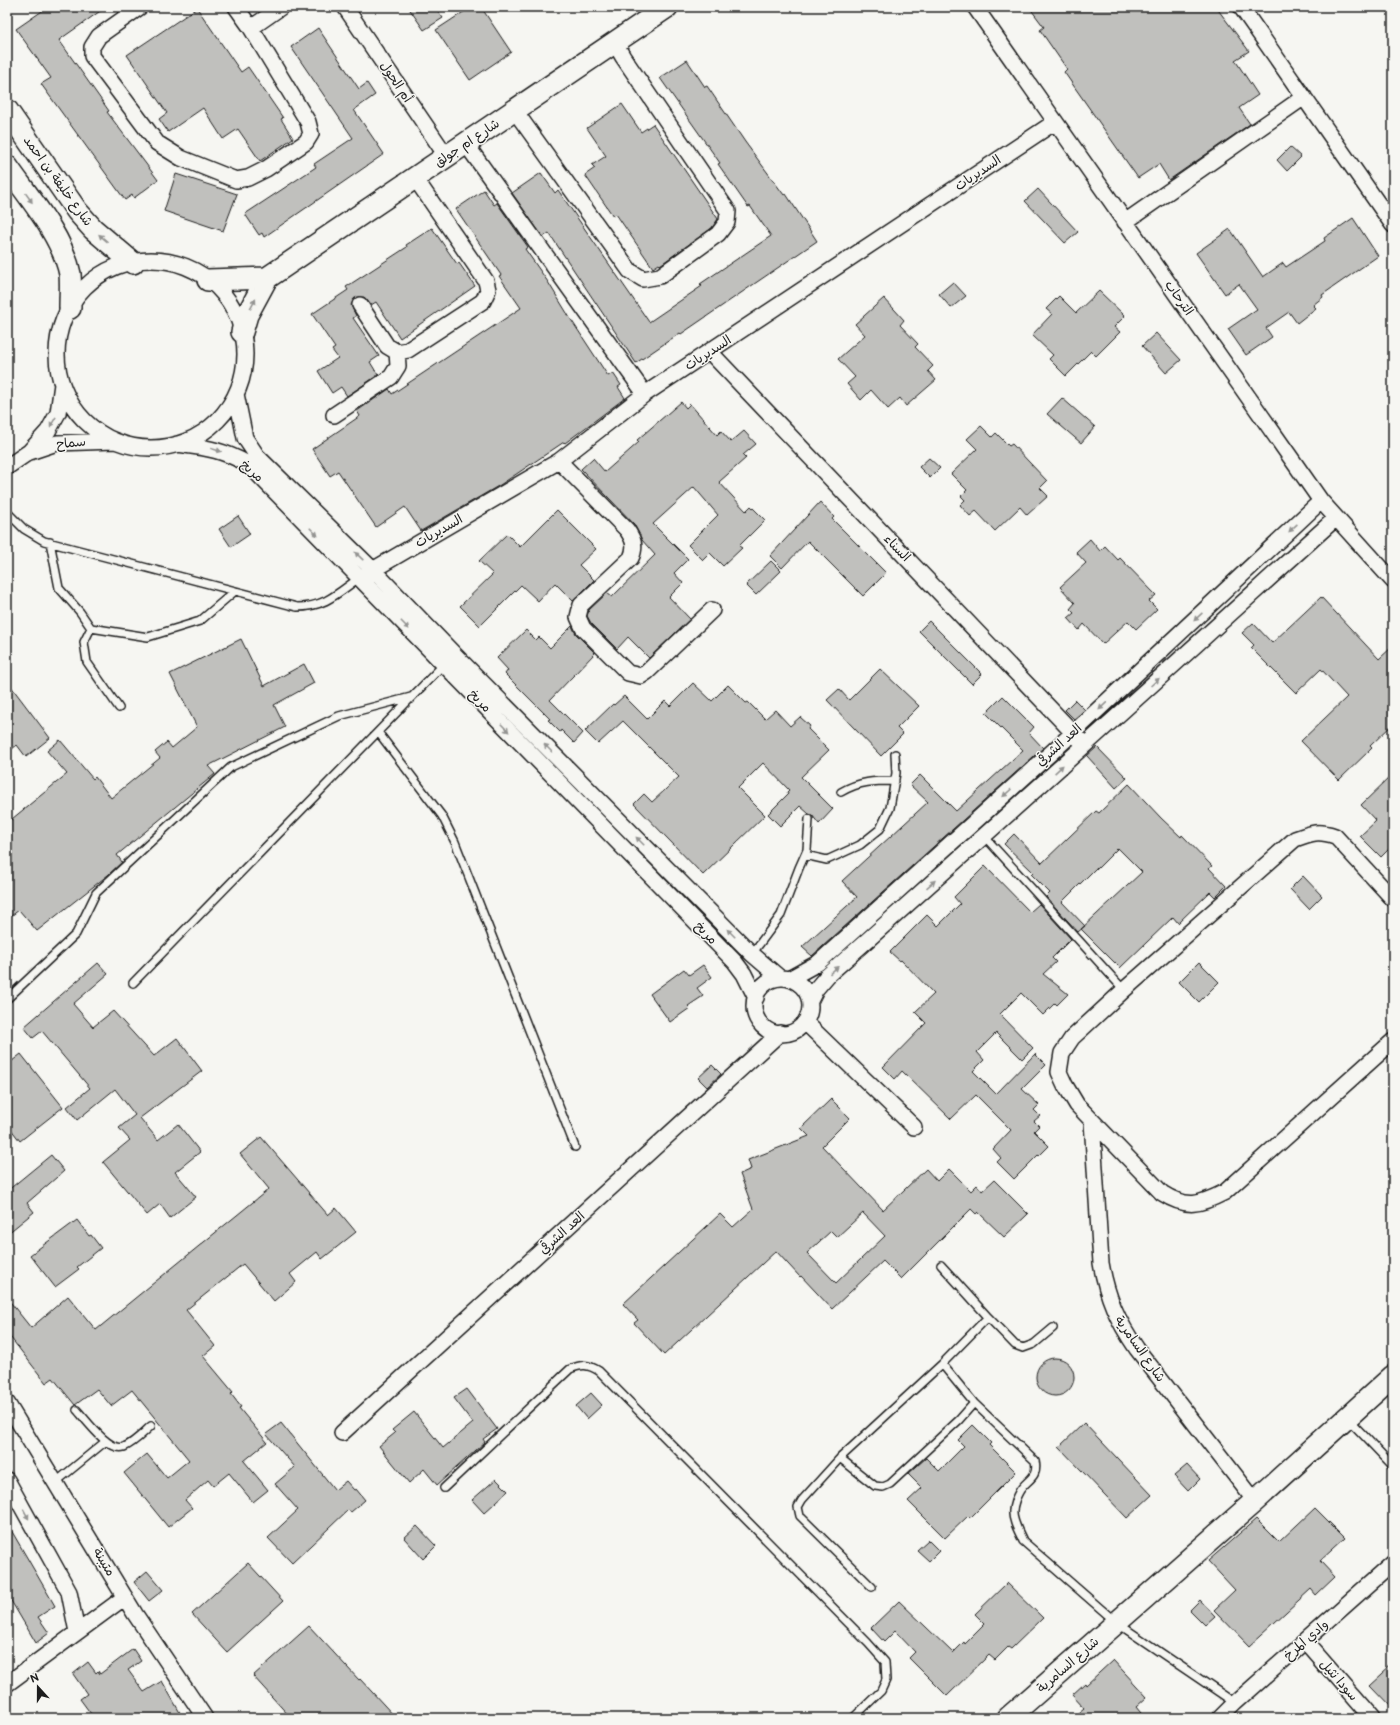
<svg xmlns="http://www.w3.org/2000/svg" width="1400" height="1725" font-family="'Balsamiq Sans','Playpen Sans Arabic',sans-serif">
<rect width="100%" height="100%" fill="#f6f6f2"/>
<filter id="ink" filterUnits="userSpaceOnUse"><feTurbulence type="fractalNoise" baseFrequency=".025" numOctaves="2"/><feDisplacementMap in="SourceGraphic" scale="8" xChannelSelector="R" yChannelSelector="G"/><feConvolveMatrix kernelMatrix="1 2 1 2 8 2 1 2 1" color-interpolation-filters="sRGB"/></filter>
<g filter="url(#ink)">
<path fill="#c0c0bd" stroke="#1c1c1c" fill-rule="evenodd" d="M 48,7 L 106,7 L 59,40 L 109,111 L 107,112 L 158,180 L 134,198 L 132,195 L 125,200 L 41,84 L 51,78 L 16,29 Z
M 408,7 L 435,7 L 443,18 L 424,30 Z
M 471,7 L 481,7 L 511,52 L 470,80 L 436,30 Z
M 1029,7 L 1216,7 L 1249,51 L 1235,60 L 1258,95 L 1239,108 L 1250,124 L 1169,180 L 1159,164 L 1138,178 L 1064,72 L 1067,69 L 1040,30 L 1044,27 Z
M 197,8 L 241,72 L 248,67 L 283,118 L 281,119 L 293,138 L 260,161 L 238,129 L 223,139 L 203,108 L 168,132 L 159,119 L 167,113 L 127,55 Z
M 318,28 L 359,89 L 367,83 L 375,95 L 354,110 L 384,154 L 264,237 L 262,233 L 259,235 L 245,214 L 316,167 L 314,164 L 353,138 L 291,47 Z
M 687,60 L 705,87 L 707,86 L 745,142 L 784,195 L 786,194 L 817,241 L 681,334 L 680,333 L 636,363 L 549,233 L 543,237 L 512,193 L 541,173 L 555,193 L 558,190 L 649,322 L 702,286 L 700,284 L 771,236 L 750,206 L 748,207 L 718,164 L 720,163 L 660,78 Z
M 622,104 L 641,132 L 653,124 L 718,219 L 712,228 L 660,265 L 659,264 L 653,268 L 616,214 L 613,216 L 585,175 L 595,168 L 592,165 L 606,156 L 587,128 Z
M 1290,147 L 1301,157 L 1287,171 L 1277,160 Z
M 176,174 L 237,194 L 223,231 L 164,211 Z
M 1038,189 L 1078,232 L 1065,243 L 1025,201 Z
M 484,190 L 494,205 L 497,203 L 528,247 L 525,249 L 548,282 L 570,318 L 608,376 L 613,373 L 621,385 L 618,387 L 625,398 L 565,443 L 564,442 L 500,485 L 421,531 L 405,507 L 376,527 L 338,471 L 330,476 L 312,449 L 360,416 L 357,411 L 389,389 L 392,394 L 521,308 L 499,276 L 501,275 L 456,209 Z
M 1353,218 L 1378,256 L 1322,295 L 1323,297 L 1313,305 L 1316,308 L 1297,323 L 1289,312 L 1266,328 L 1272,337 L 1246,355 L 1228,329 L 1257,309 L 1239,284 L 1225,294 L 1196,253 L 1230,229 L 1263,277 L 1283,263 L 1286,267 L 1325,241 L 1324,238 Z
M 432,228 L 457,264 L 459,263 L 475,286 L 400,338 L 376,302 L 371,305 L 364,297 L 355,298 L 351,305 L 356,316 L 353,318 L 379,356 L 370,362 L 378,375 L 347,396 L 341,387 L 332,393 L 318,371 L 338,358 L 332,350 L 335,348 L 312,314 L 348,290 L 346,287 L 407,247 L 406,245 Z
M 953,282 L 966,296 L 951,308 L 939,294 Z
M 1099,291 L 1125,316 L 1114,327 L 1120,332 L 1096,356 L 1091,351 L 1066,376 L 1049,359 L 1053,355 L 1032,335 L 1052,314 L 1046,309 L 1059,296 L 1076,313 Z
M 884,298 L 904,320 L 900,325 L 918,344 L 915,347 L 933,366 L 928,371 L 936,380 L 906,406 L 900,398 L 888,409 L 871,390 L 861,400 L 847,384 L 855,377 L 838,359 L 865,335 L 855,324 Z
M 1156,333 L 1181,360 L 1166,373 L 1142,346 Z
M 1062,398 L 1095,427 L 1081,443 L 1047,414 Z
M 681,402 L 686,408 L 690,404 L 717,435 L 721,431 L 731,442 L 744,431 L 756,444 L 743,455 L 746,458 L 719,482 L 746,511 L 751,506 L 765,520 L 739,546 L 742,548 L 723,566 L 710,553 L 703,560 L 688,545 L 718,515 L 694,487 L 653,524 L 688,559 L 674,573 L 683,583 L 669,597 L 690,619 L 649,658 L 628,637 L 617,649 L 591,623 L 587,616 L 589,610 L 607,593 L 612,597 L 655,555 L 642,540 L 634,524 L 581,469 L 593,458 L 605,472 L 639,442 L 637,440 Z
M 981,426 L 992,437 L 996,433 L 1009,446 L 1012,444 L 1047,481 L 1040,488 L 1048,496 L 1027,515 L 1020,507 L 995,531 L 976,511 L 970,516 L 960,505 L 965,500 L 961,496 L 967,490 L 951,474 L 977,449 L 967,439 Z
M 929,458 L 940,468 L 930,478 L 919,467 Z
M 820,502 L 834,517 L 832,519 L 886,573 L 863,596 L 808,541 L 782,568 L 770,556 Z
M 557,510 L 596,549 L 579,565 L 594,580 L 573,601 L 555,583 L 538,601 L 521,585 L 480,626 L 460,606 L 493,574 L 479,561 L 507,534 L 520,547 Z
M 238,516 L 250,534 L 231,547 L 219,529 Z
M 1090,539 L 1100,551 L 1105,546 L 1118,560 L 1120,558 L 1156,595 L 1149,601 L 1157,609 L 1136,629 L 1128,621 L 1103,644 L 1084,624 L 1079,630 L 1068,618 L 1074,613 L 1070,609 L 1075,603 L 1060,587 L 1086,563 L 1076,552 Z
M 771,561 L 781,571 L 756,595 L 746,585 Z
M 1321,597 L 1379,659 L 1393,646 L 1393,724 L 1370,746 L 1372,748 L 1339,780 L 1301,741 L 1347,697 L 1321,669 L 1296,693 L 1251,648 L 1254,645 L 1242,633 L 1253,623 L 1272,643 Z
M 929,621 L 982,674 L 972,684 L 919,631 Z
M 572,626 L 576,634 L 595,653 L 550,700 L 583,733 L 574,743 L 561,730 L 560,732 L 548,720 L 550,719 L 505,674 L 508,670 L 497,658 L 526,630 L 536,640 L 539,637 L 550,648 Z
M 241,639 L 264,686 L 304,664 L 314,683 L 274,705 L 285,727 L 208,766 L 215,774 L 117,855 L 122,862 L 108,875 L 37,931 L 19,910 L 7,919 L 7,823 L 67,774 L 47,751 L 60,740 L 93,779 L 95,777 L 111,798 L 160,758 L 155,752 L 167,742 L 172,748 L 197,727 L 170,674 Z
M 880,669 L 919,706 L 897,728 L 903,734 L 881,756 L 827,700 L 839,689 L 849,700 Z
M 7,681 L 50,738 L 26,757 L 17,745 L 7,753 Z
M 693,683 L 712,701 L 728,685 L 746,703 L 748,702 L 765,719 L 775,710 L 790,726 L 800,717 L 810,726 L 808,729 L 829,750 L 801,777 L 833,809 L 819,824 L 812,815 L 809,814 L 800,806 L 780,826 L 768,814 L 788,794 L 787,792 L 789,790 L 763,763 L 738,788 L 765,815 L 703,875 L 634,804 L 644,794 L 652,802 L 679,777 L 623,721 L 598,744 L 585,731 L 613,704 L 614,705 L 624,696 L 647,719 L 665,701 L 670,706 Z
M 1003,696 L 1034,727 L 1029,733 L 1043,748 L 812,956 L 802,947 L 857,897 L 842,881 L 928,802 L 910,785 L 920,775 L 956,811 L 1023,750 L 986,713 Z
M 1075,700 L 1085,710 L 1074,719 L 1065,710 Z
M 1097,747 L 1127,778 L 1116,788 L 1087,756 Z
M 1393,774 L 1393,845 L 1381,857 L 1360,836 L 1376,821 L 1361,805 Z
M 1129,784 L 1161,818 L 1181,837 L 1182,835 L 1212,866 L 1209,868 L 1226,886 L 1215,897 L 1210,892 L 1178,923 L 1173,917 L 1120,968 L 1081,929 L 1142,872 L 1118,848 L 1097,869 L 1096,868 L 1062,902 L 1085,926 L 1078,932 L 1046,897 L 1050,893 L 1031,874 L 1033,872 L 1004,844 L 1014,834 L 1042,863 L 1096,811 L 1099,813 Z
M 985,866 L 1030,912 L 1039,904 L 1071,939 L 1052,958 L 1056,962 L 1043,974 L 1068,994 L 1057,1005 L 1055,1003 L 1043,1015 L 1021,993 L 1000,1014 L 1033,1048 L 1022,1059 L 996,1033 L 977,1052 L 984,1060 L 973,1071 L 996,1094 L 1035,1054 L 1046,1065 L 1022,1089 L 1039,1105 L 1034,1110 L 1040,1116 L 1034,1121 L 1039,1126 L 1034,1131 L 1049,1146 L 1039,1156 L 1038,1155 L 1014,1179 L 997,1162 L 1001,1158 L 993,1149 L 1011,1130 L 976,1095 L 951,1119 L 902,1071 L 895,1079 L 883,1067 L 926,1023 L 915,1012 L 934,994 L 901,960 L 900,961 L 890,952 L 927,915 L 938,926 L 960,904 L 954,897 Z
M 1303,876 L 1322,896 L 1309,909 L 1290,889 Z
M 1199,962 L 1219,982 L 1199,1002 L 1179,982 Z
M 98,963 L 108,974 L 73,1004 L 93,1027 L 113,1011 L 154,1056 L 177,1038 L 202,1071 L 140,1118 L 158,1140 L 178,1124 L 200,1152 L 175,1172 L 196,1197 L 170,1218 L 160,1204 L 147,1215 L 103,1162 L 130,1140 L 119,1128 L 135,1115 L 115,1089 L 77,1120 L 67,1107 L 90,1088 L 42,1031 L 33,1038 L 24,1027 Z
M 703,965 L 712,977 L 697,988 L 703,996 L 688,1006 L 690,1008 L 670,1022 L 650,994 L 684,969 L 689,975 Z
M 21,1054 L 63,1107 L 20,1141 L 7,1124 L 7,1065 Z
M 712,1065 L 721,1074 L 707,1087 L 698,1078 Z
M 831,1099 L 850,1118 L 822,1146 L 883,1210 L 926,1169 L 937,1181 L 949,1169 L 971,1191 L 977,1185 L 982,1191 L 994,1180 L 1028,1214 L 1004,1237 L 978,1212 L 976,1214 L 971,1209 L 901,1279 L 883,1261 L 832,1309 L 801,1276 L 800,1277 L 776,1251 L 664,1355 L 634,1323 L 638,1320 L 623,1304 L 720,1214 L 733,1227 L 753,1209 L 740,1174 L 751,1169 L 748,1160 L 809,1136 L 801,1128 ZM 863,1213 L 885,1236 L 836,1283 L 807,1253 L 831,1231 L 837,1237 Z
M 261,1137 L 328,1215 L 336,1208 L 356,1232 L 322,1259 L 317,1252 L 290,1274 L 296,1282 L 274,1301 L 243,1264 L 186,1310 L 215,1346 L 203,1356 L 233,1392 L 231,1394 L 241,1407 L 239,1408 L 267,1442 L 244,1461 L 268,1490 L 253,1502 L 229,1473 L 213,1486 L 208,1480 L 185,1500 L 192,1508 L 168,1527 L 124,1473 L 147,1454 L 167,1478 L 189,1460 L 132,1390 L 111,1406 L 97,1389 L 75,1405 L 53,1378 L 46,1383 L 7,1333 L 7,1298 L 31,1328 L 68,1296 L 96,1330 L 269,1189 L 240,1154 Z
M 51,1155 L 64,1171 L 27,1203 L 34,1212 L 7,1234 L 7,1191 Z
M 77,1220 L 89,1236 L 91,1235 L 101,1248 L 77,1267 L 79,1269 L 55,1287 L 30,1255 Z
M1036 1377a19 19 0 1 1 38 0a19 19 0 1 1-38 0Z
M 467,1389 L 497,1429 L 483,1439 L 485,1442 L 437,1485 L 424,1469 L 409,1483 L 379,1446 L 395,1433 L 392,1430 L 414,1412 L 443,1448 L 473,1423 L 454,1398 Z
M 591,1393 L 602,1405 L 587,1419 L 576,1406 Z
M 281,1423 L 335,1490 L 346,1481 L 354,1490 L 356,1489 L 365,1500 L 351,1512 L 348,1510 L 292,1563 L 268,1538 L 298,1510 L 275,1484 L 295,1467 L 266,1434 Z
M 1084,1423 L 1152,1495 L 1127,1518 L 1059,1447 Z
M 973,1425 L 991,1443 L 989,1445 L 1016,1472 L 970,1518 L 968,1516 L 945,1538 L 908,1501 L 922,1488 L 908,1474 L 926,1458 L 939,1471 L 964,1446 L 958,1440 Z
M 1187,1465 L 1200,1479 L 1188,1491 L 1174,1476 Z
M 496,1479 L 508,1491 L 484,1513 L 472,1500 Z
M 1315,1508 L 1345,1538 L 1320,1561 L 1335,1577 L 1316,1595 L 1311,1589 L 1249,1646 L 1214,1610 L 1235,1590 L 1208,1561 L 1256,1519 L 1279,1542 Z
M 7,1523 L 55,1606 L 38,1617 L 49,1633 L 36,1643 L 7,1594 Z
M 417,1526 L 436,1546 L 423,1559 L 404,1538 Z
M 928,1540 L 939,1551 L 929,1561 L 917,1550 Z
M 248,1563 L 283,1601 L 227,1652 L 192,1614 Z
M 147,1571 L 163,1590 L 149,1601 L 134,1582 Z
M 1007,1583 L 1043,1618 L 1011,1649 L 1008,1647 L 995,1660 L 989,1655 L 947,1696 L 909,1658 L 915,1652 L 895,1631 L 884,1642 L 871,1628 L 899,1601 L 953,1653 L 964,1642 L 965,1644 L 985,1624 L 975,1614 Z
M 1200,1600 L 1215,1616 L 1205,1625 L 1190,1610 Z
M 309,1626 L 359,1680 L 360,1679 L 396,1718 L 291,1718 L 253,1676 Z
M 133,1649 L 141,1661 L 128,1670 L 144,1692 L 162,1681 L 183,1718 L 94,1718 L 80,1699 L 87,1694 L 73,1674 L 88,1662 L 96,1673 L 98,1671 L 100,1674 Z
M 1113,1660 L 1147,1697 L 1136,1707 L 1145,1718 L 1072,1718 L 1084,1708 L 1072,1695 L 1085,1683 L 1086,1685 Z
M 1393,1663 L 1393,1710 L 1369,1685 Z"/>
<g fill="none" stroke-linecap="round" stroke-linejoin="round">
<defs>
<path id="lane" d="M 7,512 L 24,529 L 44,541 L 297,607 C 325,607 338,593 359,578
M 50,542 L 59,588 L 80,612 L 91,628 L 148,637 L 200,621 L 235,591
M 91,628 L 84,642 L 87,662 L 119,708
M 378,732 L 442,816 L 455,842 L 575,1147
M 841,792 C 860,781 874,781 895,781
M 985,837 L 1124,990
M 805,855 L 827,860 L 860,845 L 880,829 L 890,808 L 896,773 L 895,754
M 752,954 L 781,915 L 799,868 L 807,850 L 809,819
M 133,983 L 444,664
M 7,999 L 76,934 L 96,893 L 231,767 L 339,716 L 411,697
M 941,1265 L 988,1317
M 942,1364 L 988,1317 L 1015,1345 L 1023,1348 L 1034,1344 L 1053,1328
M 77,1410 C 87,1421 109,1452 124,1447 C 134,1443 143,1433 151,1426
M 1349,1420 L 1393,1466
M 840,1458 L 875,1486 L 883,1487 L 890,1484 L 959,1420 L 974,1403
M 56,1482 L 106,1441
M 444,1488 L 570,1369 C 582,1364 588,1364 599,1371 L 868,1643 L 885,1662 L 886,1680 L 881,1691 L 853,1718
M 872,1587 L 800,1516 L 798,1507 L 802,1500 L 840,1458 L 942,1364 L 974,1403 L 1035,1461 C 1039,1479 1026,1479 1019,1492 C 1016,1497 1013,1506 1013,1511 C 1012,1520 1019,1532 1023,1541 L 1117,1623 L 1235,1703"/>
<path id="street" d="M 140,7 L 99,36 L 92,47 L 92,56 L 157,143 L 181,158 L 236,180 L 248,178 L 266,169 L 306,142 L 311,134 L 308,122 L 251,28 L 236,7
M 345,7 L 447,157
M 975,7 L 1321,501 L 1393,581
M 1241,7 L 1393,225
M 251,28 L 281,7
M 515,111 L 630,271 L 643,279 L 660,276 L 718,234 L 727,222 L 728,211 L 623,57 L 615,43
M 466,144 L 645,394
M 1125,222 L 1304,97
M57 354a94 94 0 1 1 188 0a94 94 0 1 1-188 0Z
M 360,305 L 387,346 L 397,352 L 408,350 L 483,301 L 488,290 L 486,281 L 415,178
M 710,352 L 1080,740
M 236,394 L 245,438 L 257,456 L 372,569 L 454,654 L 752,954 L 780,978
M 334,415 L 391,377 L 398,366 L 397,352
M 177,444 C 207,448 221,449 248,464 L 735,962 L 744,974 L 756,998
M 30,452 L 57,443 L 115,441
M 559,461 L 627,530 C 634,540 636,547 631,558 L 581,605 L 578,617 L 583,628 L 628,673 L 641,676 L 647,672 L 712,610
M 7,467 L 29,452 L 48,431 L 58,413 L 62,384
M 359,578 L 559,461 L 645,394 L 1055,122
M 1393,899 L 1335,836 C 1318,830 1311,833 1295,839 L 1124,990 L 1072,1038 L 1062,1053 L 1059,1072 L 1065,1085 L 1077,1105 L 1162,1193 C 1187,1209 1200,1205 1225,1192 L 1393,1041
M754 1006a28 28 0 1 1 56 0a28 28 0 1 1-56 0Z
M 789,979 L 818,963 L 1073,733 L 1321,501
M 810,1001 L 816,989 L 828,975 C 999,824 1167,671 1336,518
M 805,1022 L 914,1127
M 1092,1121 L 1101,1263 C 1107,1297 1117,1320 1137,1349 L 1255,1501
M 7,1403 L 135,1614 L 205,1718
M 342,1433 L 780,1033
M 7,1480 L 69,1592 L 77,1632
M 1305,1641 L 1372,1718
M 7,1684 L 125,1597
M 1220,1718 L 1235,1703 L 1393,1563"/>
<path id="secondary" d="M 7,110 L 77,211 L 93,229 L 133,263
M 7,166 C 29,198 62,235 70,274 C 71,284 70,297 70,308
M 208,280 L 267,278
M 242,332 L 247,315 L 267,278 L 667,7
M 1008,1718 L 1255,1501 L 1393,1376"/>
</defs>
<use href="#lane" stroke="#1c1c1c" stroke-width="10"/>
<use href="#street" stroke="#1c1c1c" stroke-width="18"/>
<use href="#secondary" stroke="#1c1c1c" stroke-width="24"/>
<use href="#lane" stroke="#f6f6f2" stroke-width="7"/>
<use href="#street" stroke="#f6f6f2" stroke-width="15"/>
<use href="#secondary" stroke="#f6f6f2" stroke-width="21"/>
</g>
<defs><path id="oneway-solid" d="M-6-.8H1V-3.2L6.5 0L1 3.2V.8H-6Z"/></defs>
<g fill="#949492">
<use href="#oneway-solid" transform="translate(29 198) rotate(55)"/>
<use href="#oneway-solid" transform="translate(103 238) rotate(-139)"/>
<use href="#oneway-solid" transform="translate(253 304) rotate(-62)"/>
<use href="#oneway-solid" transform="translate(53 422) rotate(120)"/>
<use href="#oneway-solid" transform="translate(216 450) rotate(16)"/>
<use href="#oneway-solid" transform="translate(1293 528) rotate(137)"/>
<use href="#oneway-solid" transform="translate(314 532) rotate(45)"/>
<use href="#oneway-solid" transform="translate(359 556) rotate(-136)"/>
<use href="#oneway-solid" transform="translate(1198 617) rotate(137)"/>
<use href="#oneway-solid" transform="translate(405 625) rotate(46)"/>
<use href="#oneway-solid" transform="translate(1155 682) rotate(-42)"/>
<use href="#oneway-solid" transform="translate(1103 706) rotate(137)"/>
<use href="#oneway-solid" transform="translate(505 728) rotate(46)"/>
<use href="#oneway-solid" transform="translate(548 748) rotate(-135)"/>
<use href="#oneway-solid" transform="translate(1059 769) rotate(-43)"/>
<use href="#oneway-solid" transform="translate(1007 793) rotate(138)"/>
<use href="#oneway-solid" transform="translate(640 841) rotate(-135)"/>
<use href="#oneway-solid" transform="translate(931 884) rotate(-41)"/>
<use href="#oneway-solid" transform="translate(731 933) rotate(-135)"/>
<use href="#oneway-solid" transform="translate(834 970) rotate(-41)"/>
<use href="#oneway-solid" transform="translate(26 1514) rotate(61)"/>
</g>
</g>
<g text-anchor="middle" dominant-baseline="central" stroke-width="3" stroke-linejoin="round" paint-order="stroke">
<g font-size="13" fill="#1c1c1c" stroke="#f6f6f2">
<text transform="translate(396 82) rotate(56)">أم الحول</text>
<text transform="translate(467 143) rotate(-34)">شارع ام جولق</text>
<text transform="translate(978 173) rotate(-34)">السديريات</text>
<text transform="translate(58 181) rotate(54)">شارع خليفة بن احمد</text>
<text transform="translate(1179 298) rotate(55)">الترحاب</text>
<text transform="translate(708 353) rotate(-33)">السديريات</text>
<text transform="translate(71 443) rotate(-6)">سماح</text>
<text transform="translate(252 471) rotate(41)">مريخ</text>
<text transform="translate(439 531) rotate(-30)">السديريات</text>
<text transform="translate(897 548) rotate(46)">السناء</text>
<text transform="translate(480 701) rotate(46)">مريخ</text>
<text transform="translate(1059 745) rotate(-42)">العد الشرقي</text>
<text transform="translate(706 933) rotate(46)">مريخ</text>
<text transform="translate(562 1233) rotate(-42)">العد الشرقي</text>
<text transform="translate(1140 1349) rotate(55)">شارع السامرية</text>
<text transform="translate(104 1562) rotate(59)">متيبنة</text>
<text transform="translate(1306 1640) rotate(-41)">وادي المرخ</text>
<text transform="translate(1068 1665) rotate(-41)">شارع السامرية</text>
<text transform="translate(1339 1680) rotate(49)">سودا نثيل</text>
</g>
</g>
<rect width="1400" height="1725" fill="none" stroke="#f6f6f2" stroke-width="24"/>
<rect x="12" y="12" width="1376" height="1701" fill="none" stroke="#1c1c1c" stroke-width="1.5" filter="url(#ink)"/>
<g transform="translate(38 1687) rotate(339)" stroke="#f6f6f2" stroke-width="3" paint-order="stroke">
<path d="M0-3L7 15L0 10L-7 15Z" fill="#1c1c1c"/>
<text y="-6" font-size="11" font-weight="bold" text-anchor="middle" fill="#1c1c1c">N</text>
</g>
</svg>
